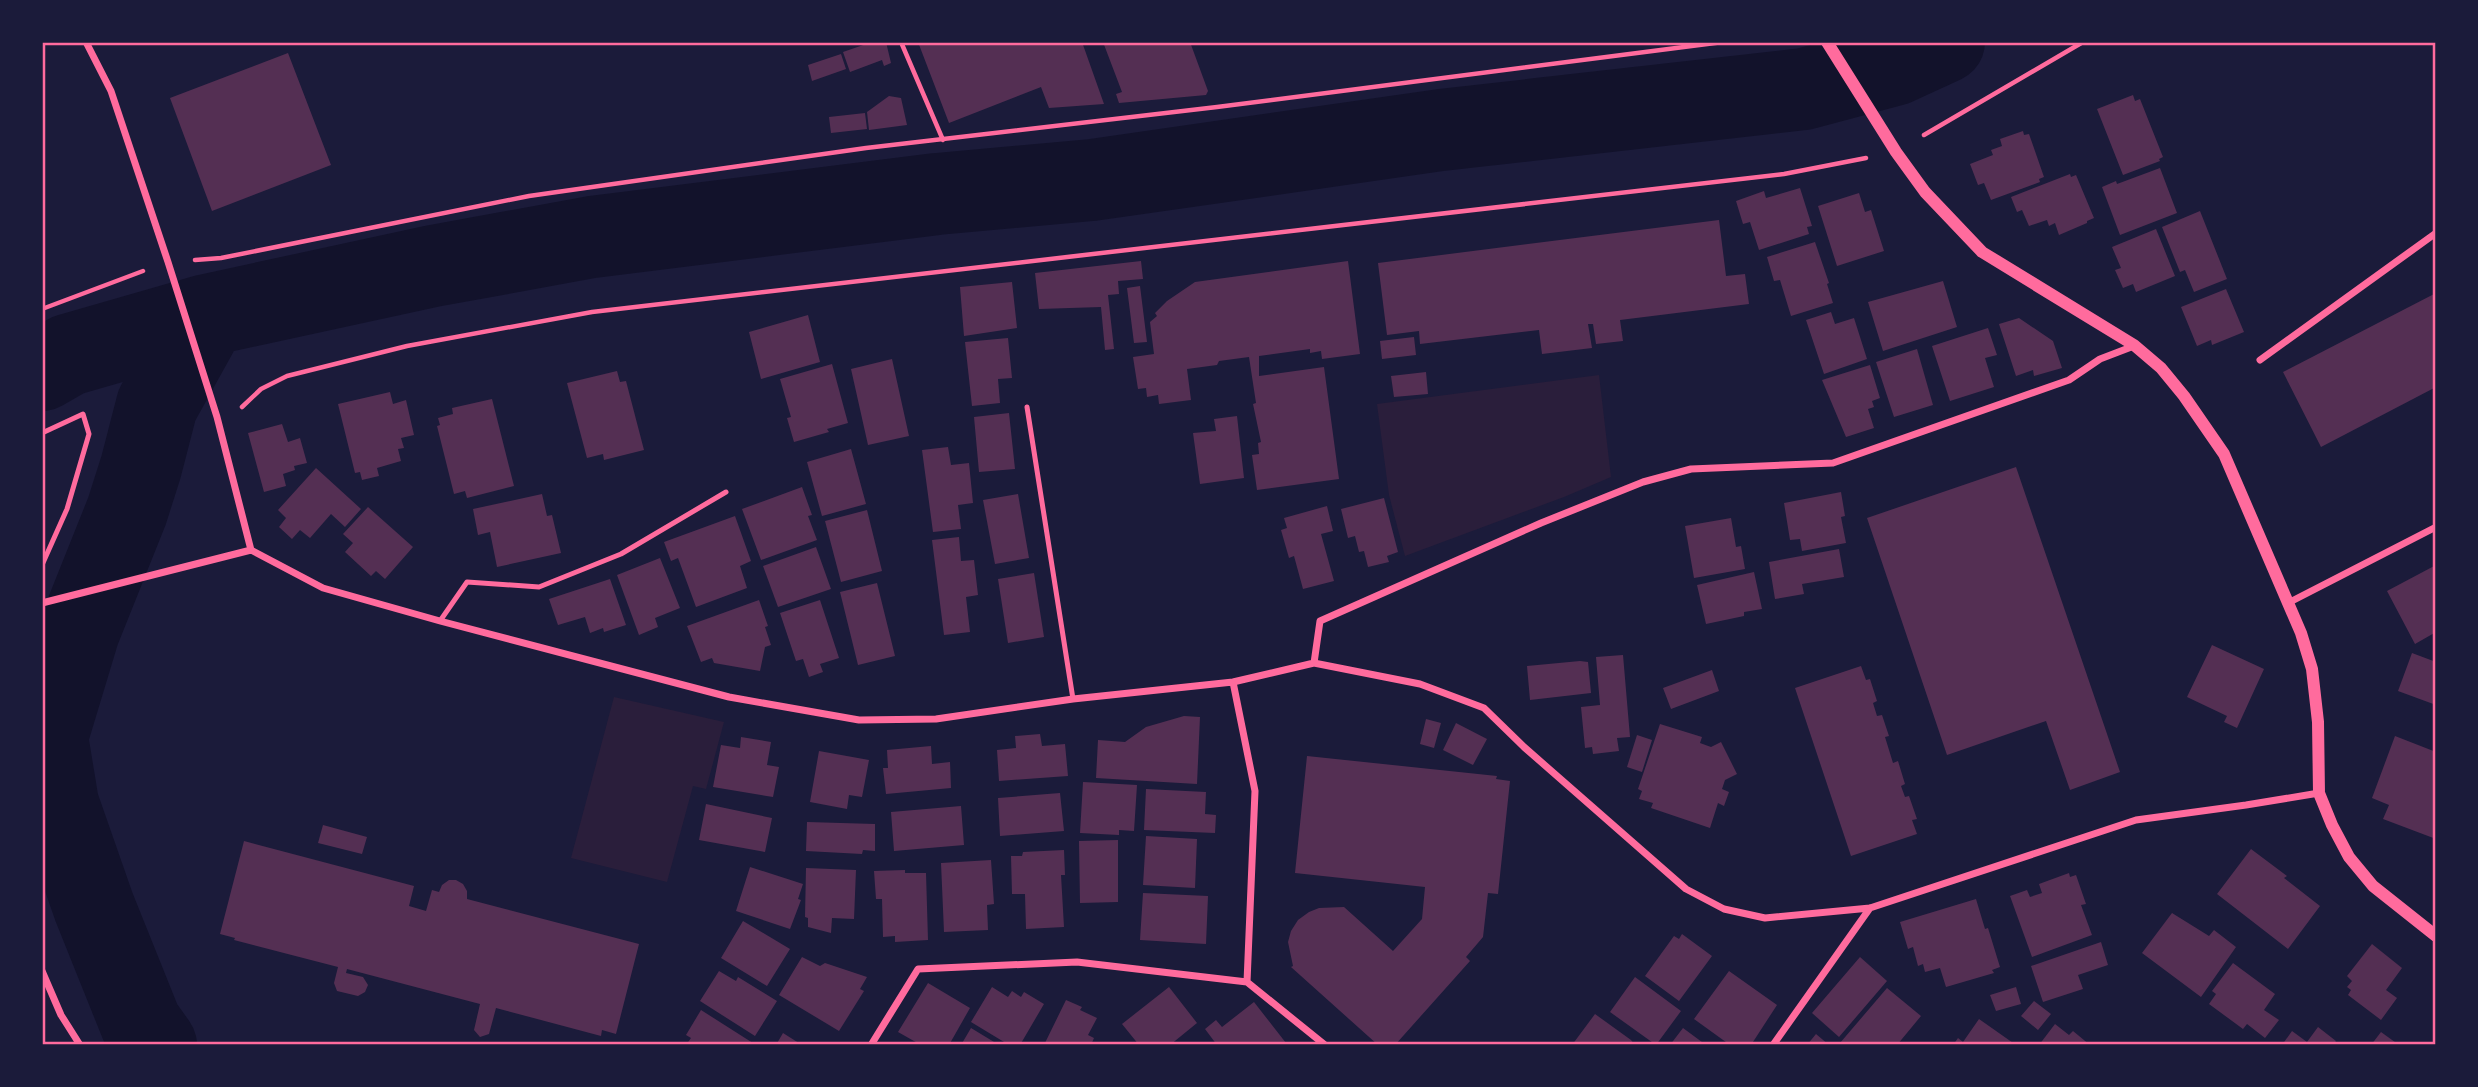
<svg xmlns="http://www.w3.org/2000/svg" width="2478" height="1087" font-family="Karla,sans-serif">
<rect width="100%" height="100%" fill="#1b1b3a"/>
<path fill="#2a1e3b" d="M 1599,375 L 1611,477 L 1564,497 L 1405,556 L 1389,495 L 1377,404 Z
M 614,697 L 724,722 L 706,789 L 693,786 L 667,882 L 571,858 Z"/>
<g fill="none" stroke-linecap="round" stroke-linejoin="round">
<path stroke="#12122b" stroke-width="82" d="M 42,370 L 68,355 L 207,315 L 433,266 L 592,237 L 937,194 L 1092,180 L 1441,130 L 1804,89 L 1894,65 L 1944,42
M 156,1045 L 141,1024 L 94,907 L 58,804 L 47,737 L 79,631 L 127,511 L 141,467 L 157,405 L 207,315"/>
</g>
<path fill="#542f53" d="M 872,42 L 886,42 L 891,63 L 884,66 L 882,60 L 850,72 L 843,52 Z
M 918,42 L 1082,42 L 1104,104 L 1049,108 L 1041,87 L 949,123 Z
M 1103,42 L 1190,42 L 1208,91 L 1206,95 L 1119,103 L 1116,94 L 1122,92 Z
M 288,53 L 331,165 L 212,211 L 170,98 Z
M 841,54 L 846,69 L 812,81 L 808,65 Z
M 2133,95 L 2135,101 L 2140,99 L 2163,157 L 2159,159 L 2160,161 L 2123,175 L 2097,109 Z
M 889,96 L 901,98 L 907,125 L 869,130 L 867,112 Z
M 865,113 L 867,129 L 831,133 L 829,117 Z
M 2023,131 L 2024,135 L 2029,134 L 2044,177 L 2039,179 L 2040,182 L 1991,200 L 1984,183 L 1978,185 L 1970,164 L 1993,155 L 1991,150 L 2002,146 L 2000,139 Z
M 2160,168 L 2177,213 L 2120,235 L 2102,187 L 2116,181 L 2117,184 Z
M 2070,174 L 2071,177 L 2076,175 L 2094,218 L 2087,221 L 2087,223 L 2059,235 L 2055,223 L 2049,226 L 2047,220 L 2029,226 L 2022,210 L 2017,212 L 2011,197 Z
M 1800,188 L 1812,226 L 1807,227 L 1809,234 L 1759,250 L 1750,222 L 1743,224 L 1736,201 L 1764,191 L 1766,198 Z
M 1859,193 L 1865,212 L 1871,210 L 1884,251 L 1837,266 L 1818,206 Z
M 2200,211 L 2227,279 L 2194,292 L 2185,270 L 2180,272 L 2162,227 Z
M 1719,220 L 1726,276 L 1745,274 L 1749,304 L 1620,320 L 1623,341 L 1596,344 L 1593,324 L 1588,324 L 1592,348 L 1542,354 L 1539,330 L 1420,344 L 1419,331 L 1387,335 L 1378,263 Z
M 2156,229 L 2175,276 L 2136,292 L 2133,284 L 2123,288 L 2115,270 L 2121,268 L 2112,247 Z
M 1815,242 L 1829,283 L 1827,284 L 1833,303 L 1791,316 L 1780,280 L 1774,281 L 1767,257 Z
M 1141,261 L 1143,279 L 1118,281 L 1119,294 L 1108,295 L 1114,349 L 1105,350 L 1101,307 L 1039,309 L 1035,273 Z
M 1348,261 L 1360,354 L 1322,359 L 1321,351 L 1310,353 L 1310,349 L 1259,356 L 1259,376 L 1324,367 L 1339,479 L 1257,490 L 1252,455 L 1259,454 L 1258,443 L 1261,442 L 1253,404 L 1256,403 L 1249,357 L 1219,361 L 1217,365 L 1187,369 L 1191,400 L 1159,404 L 1158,395 L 1147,397 L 1146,388 L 1138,389 L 1133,357 L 1154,354 L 1150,322 L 1157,316 L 1155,313 L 1167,301 L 1195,282 Z
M 1943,281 L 1957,327 L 1883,351 L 1868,302 Z
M 1012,282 L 1017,328 L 964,336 L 960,287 Z
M 1140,286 L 1147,342 L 1134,343 L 1127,288 Z
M 2226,289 L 2244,332 L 2212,345 L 2211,340 L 2197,346 L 2181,307 Z
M 2436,293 L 2436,387 L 2321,447 L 2283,372 Z
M 1831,312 L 1835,324 L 1854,318 L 1867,359 L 1824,374 L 1806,320 Z
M 808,315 L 820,362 L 761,379 L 749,332 Z
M 2019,318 L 2053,341 L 2062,368 L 2034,376 L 2033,370 L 2016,376 L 1999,324 Z
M 1988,328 L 1997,355 L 1985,358 L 1994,387 L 1950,401 L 1932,346 Z
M 1414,337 L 1416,355 L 1382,359 L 1380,341 Z
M 1008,338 L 1012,378 L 998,379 L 1000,403 L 972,406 L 965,342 Z
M 1917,349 L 1933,405 L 1894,417 L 1876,362 Z
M 892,359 L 909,436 L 868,445 L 851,369 Z
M 832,364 L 848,423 L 827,429 L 829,432 L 794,442 L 787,418 L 791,417 L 780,379 Z
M 1870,365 L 1880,398 L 1872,401 L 1874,407 L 1868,409 L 1874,428 L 1846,437 L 1822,380 Z
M 617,371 L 620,382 L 626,381 L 644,450 L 604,460 L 603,454 L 587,458 L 567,383 Z
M 1426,372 L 1428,394 L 1394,397 L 1391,376 Z
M 390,392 L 393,404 L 406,400 L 414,435 L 401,438 L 404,448 L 398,449 L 401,461 L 377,468 L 379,476 L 362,480 L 360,472 L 355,473 L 338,404 Z
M 492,399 L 514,486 L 467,498 L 465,491 L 454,494 L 437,426 L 440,425 L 438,418 L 453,414 L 452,408 Z
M 1009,413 L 1015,469 L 979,472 L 974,417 Z
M 1237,416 L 1244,478 L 1200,484 L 1193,433 L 1216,431 L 1214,419 Z
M 282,424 L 288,442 L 300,438 L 307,463 L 294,466 L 295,470 L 283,474 L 286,486 L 264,492 L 248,433 Z
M 948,447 L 951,465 L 969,463 L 973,503 L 958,505 L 961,529 L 933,532 L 922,450 Z
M 851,449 L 866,504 L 822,516 L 807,462 Z
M 2016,467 L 2120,772 L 2070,790 L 2046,721 L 1947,755 L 1867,518 Z
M 316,468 L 361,509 L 345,527 L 331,514 L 310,538 L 300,530 L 292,539 L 279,527 L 286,518 L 278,510 Z
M 802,487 L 812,515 L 808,516 L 817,540 L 761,560 L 742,509 Z
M 1841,492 L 1845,516 L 1841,517 L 1846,543 L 1802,551 L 1800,539 L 1790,540 L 1784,503 Z
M 542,494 L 547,516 L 552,515 L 561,553 L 497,567 L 490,532 L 478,535 L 473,509 Z
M 1018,494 L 1029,558 L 995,564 L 983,500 Z
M 1384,498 L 1398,552 L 1387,556 L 1389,562 L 1368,567 L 1364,551 L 1359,552 L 1355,536 L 1348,538 L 1341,509 Z
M 1327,506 L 1333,531 L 1321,534 L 1334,581 L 1303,589 L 1294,556 L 1289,558 L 1281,530 L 1287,528 L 1284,518 Z
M 368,507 L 413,547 L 385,579 L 376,571 L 371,576 L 345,552 L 353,543 L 343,534 Z
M 867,510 L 882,571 L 841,582 L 825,521 Z
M 735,516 L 751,561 L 740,566 L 747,588 L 696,607 L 678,558 L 671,561 L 664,542 Z
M 1731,518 L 1736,547 L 1741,546 L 1745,569 L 1694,578 L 1685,526 Z
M 959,537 L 961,561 L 974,560 L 978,595 L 966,597 L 970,632 L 944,635 L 932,540 Z
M 816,547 L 831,589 L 778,607 L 763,566 Z
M 1839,549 L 1844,577 L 1802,584 L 1804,594 L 1775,599 L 1769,562 Z
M 660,558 L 680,608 L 655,618 L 658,627 L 639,635 L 617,575 Z
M 2436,565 L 2436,632 L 2415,644 L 2387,591 Z
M 1754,572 L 1762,609 L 1744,612 L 1744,616 L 1706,624 L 1697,585 Z
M 1034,573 L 1044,637 L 1008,643 L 998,579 Z
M 610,579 L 626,625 L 604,632 L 603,628 L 590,633 L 585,617 L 558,625 L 549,599 Z
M 877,583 L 895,656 L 858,665 L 840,592 Z
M 759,600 L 768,626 L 765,627 L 771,645 L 765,647 L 760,671 L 714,663 L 712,658 L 701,662 L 687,626 Z
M 820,600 L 839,658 L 820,664 L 823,672 L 809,677 L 803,659 L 796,661 L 780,613 Z
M 2212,645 L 2264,669 L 2237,728 L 2224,722 L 2227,716 L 2187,697 Z
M 2412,653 L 2436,662 L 2436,705 L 2398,691 Z
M 1623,655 L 1630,737 L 1617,738 L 1619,751 L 1593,754 L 1592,747 L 1585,748 L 1581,707 L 1600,705 L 1596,657 Z
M 1580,661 L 1588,662 L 1591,693 L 1530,700 L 1527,666 Z
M 1861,666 L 1866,680 L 1870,679 L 1877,701 L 1873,703 L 1877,716 L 1882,715 L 1889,736 L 1885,737 L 1893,763 L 1898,761 L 1905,784 L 1901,786 L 1905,797 L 1909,796 L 1917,819 L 1912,820 L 1917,834 L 1851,856 L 1795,688 Z
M 1712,670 L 1719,691 L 1671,709 L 1663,688 Z
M 1184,716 L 1200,717 L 1197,784 L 1096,778 L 1098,740 L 1125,742 L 1146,727 Z
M 1426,719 L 1441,723 L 1434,748 L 1420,744 Z
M 1456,723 L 1487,739 L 1473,765 L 1443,750 Z
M 1660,724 L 1702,737 L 1700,743 L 1711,747 L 1721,742 L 1737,774 L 1725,780 L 1722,789 L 1729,792 L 1724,806 L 1718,803 L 1710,828 L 1651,808 L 1653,803 L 1639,799 L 1642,791 L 1638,789 Z
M 1040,734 L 1042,746 L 1065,744 L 1068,776 L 999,781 L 997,750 L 1016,748 L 1015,736 Z
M 1637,735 L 1652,740 L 1642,772 L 1627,767 Z
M 2395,736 L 2436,752 L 2436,839 L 2383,819 L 2389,805 L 2372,798 Z
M 741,737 L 771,742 L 767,765 L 779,767 L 773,797 L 713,787 L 721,745 L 740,748 Z
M 931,746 L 932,764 L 950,762 L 951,788 L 886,794 L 883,768 L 888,768 L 887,750 Z
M 819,751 L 869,760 L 862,797 L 849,795 L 847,809 L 810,802 Z
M 1307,756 L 1497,776 L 1496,779 L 1510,781 L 1498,894 L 1488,893 L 1483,937 L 1466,957 L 1470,961 L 1395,1045 L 1378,1045 L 1291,967 L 1293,966 L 1288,942 L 1291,931 L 1298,920 L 1309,912 L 1319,908 L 1344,907 L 1393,951 L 1422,919 L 1425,887 L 1295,873 Z
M 1083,782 L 1137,785 L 1134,831 L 1119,830 L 1119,835 L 1080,833 Z
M 1146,789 L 1206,792 L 1205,814 L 1216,815 L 1215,833 L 1144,830 Z
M 1060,793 L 1064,831 L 1000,836 L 998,798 Z
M 706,804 L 772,818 L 765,852 L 699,840 Z
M 961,806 L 964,845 L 894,851 L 891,812 Z
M 807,822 L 875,824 L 875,851 L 863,850 L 862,854 L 806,851 Z
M 323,825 L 367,837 L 362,854 L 318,843 Z
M 1146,836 L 1197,839 L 1195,888 L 1143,885 Z
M 1118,840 L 1118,902 L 1080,903 L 1079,841 Z
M 244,841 L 414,886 L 409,906 L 426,911 L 432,890 L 439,892 L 442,885 L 449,880 L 456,880 L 463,884 L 467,891 L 467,899 L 639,944 L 616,1034 L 602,1030 L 601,1036 L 496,1008 L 489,1034 L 480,1037 L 474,1030 L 480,1004 L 347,969 L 346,973 L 363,977 L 368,985 L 365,992 L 358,996 L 337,991 L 334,983 L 338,967 L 234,940 L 235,938 L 220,934 Z
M 2251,849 L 2287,876 L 2284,878 L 2320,906 L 2288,949 L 2217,894 Z
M 1064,850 L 1065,875 L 1061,875 L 1064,927 L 1026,929 L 1025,894 L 1012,894 L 1011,856 L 1022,856 L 1023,852 Z
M 991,860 L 994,904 L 987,905 L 988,930 L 944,932 L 941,863 Z
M 750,867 L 803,884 L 798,899 L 801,900 L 790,929 L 736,911 Z
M 806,868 L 856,870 L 854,919 L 832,918 L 831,933 L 808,927 L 808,918 L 805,917 Z
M 905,870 L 905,873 L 926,873 L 928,940 L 895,942 L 895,936 L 883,937 L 882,899 L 876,899 L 874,871 Z
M 2069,873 L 2070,877 L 2076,875 L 2086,904 L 2081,905 L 2092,935 L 2032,957 L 2010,896 L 2027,890 L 2030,897 L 2042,893 L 2039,884 Z
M 1143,893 L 1208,896 L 1206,944 L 1140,940 Z
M 1976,899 L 1985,929 L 1988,928 L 2000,967 L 1992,970 L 1994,973 L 1946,987 L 1940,968 L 1925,972 L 1923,964 L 1918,966 L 1913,947 L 1908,949 L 1900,922 Z
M 2172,913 L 2209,936 L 2214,930 L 2236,947 L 2201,997 L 2142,953 Z
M 743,921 L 790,949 L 767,986 L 721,958 Z
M 1682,934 L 1712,956 L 1679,1001 L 1645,976 L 1674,936 L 1679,939 Z
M 2101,942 L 2108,965 L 2078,975 L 2083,989 L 2043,1002 L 2031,966 Z
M 2372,944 L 2402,968 L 2386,990 L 2397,998 L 2381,1020 L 2348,995 L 2351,990 L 2347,987 L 2352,981 L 2347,976 Z
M 802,957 L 820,966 L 825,963 L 867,977 L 860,989 L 864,991 L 839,1031 L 779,995 Z
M 1860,957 L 1887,981 L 1839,1037 L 1812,1013 Z
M 2233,963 L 2275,994 L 2264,1010 L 2279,1020 L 2265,1038 L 2247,1024 L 2243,1029 L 2209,1004 L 2216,994 L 2212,991 Z
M 719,971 L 736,981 L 738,977 L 777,1001 L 755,1036 L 700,1001 Z
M 1729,971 L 1777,1005 L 1751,1045 L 1730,1045 L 1694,1019 Z
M 1635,977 L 1681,1011 L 1656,1045 L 1610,1012 Z
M 928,983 L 970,1008 L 949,1045 L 921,1045 L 898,1032 Z
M 992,987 L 1008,997 L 1012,991 L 1021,997 L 1024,992 L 1044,1004 L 1020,1045 L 1009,1045 L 971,1022 Z
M 1169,987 L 1197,1023 L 1170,1045 L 1139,1045 L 1122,1024 Z
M 2016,987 L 2021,1004 L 1996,1011 L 1990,995 Z
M 1887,988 L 1921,1016 L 1897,1045 L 1842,1045 L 1840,1043 Z
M 1066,1000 L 1082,1007 L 1080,1010 L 1097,1018 L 1088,1035 L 1094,1038 L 1091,1045 L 1044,1045 Z
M 2034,1001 L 2051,1014 L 2038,1030 L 2021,1016 Z
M 1254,1002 L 1286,1043 L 1283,1045 L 1217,1045 L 1205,1029 L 1216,1020 L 1222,1027 Z
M 701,1010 L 756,1045 L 686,1045 L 691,1038 L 686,1035 Z
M 1595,1014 L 1631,1040 L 1635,1045 L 1572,1045 Z
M 1979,1019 L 2016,1045 L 1953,1045 L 1958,1038 L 1963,1042 Z
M 2055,1024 L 2069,1035 L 2073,1031 L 2090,1045 L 2039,1045 Z
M 2318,1027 L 2336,1041 L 2333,1045 L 2282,1045 L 2292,1031 L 2307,1042 Z
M 971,1028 L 999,1045 L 961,1045 Z
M 1683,1028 L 1706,1045 L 1670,1045 Z
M 2381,1032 L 2399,1045 L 2371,1045 Z
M 783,1033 L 802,1045 L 776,1045 Z
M 1816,1034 L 1829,1045 L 1807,1045 Z"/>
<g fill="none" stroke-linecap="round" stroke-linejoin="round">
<path stroke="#ff6b9d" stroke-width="4.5" d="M 901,42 L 943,140
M 1924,135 L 2083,42
M 195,260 L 221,258 L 529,196 L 866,148 L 1217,107 L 1723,42
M 42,309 L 143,271
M 242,407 L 261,389 L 287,376 L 407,346 L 592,312 L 1784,174 L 1866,158"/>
<path stroke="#ff6b9d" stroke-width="5" d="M 1027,407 L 1073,699
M 42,433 L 83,414 L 89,434 L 67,509 L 42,565
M 440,621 L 467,582 L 539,587 L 621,554 L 726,492"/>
<path stroke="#ff6b9d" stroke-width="7" d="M 86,42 L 111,91 L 168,262 L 217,417 L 251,550
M 2260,360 L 2436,233
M 42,603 L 251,550 L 323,588 L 440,621 L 729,697 L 859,720 L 936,719 L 1073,699 L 1233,682 L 1314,663 L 1320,621 L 1541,523 L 1643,482 L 1691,469 L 1833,463 L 2069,380 L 2100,359 L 2134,346
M 2288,603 L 2436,527
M 1314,663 L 1420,684 L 1484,708 L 1524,747 L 1686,889 L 1724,909 L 1765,918 L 1870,908 L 2136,820 L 2246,805 L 2319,793
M 1233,682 L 1255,791 L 1247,982
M 42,971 L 61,1015 L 80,1045
M 871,1045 L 918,969 L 1077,962 L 1247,982 L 1325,1045
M 1773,1045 L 1870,908"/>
<path stroke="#ff6b9d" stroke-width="12" d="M 1827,42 L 1896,152 L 1925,192 L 1982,252 L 2134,345 L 2161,368 L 2184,396 L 2224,454 L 2301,633 L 2312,669 L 2318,722 L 2319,793 L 2332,825 L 2349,857 L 2373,886 L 2436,936"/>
</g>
<rect width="2478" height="1087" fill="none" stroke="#1b1b3a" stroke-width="88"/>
<rect x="44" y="44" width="2390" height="999" fill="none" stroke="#ff6b9d" stroke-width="2.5"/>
</svg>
